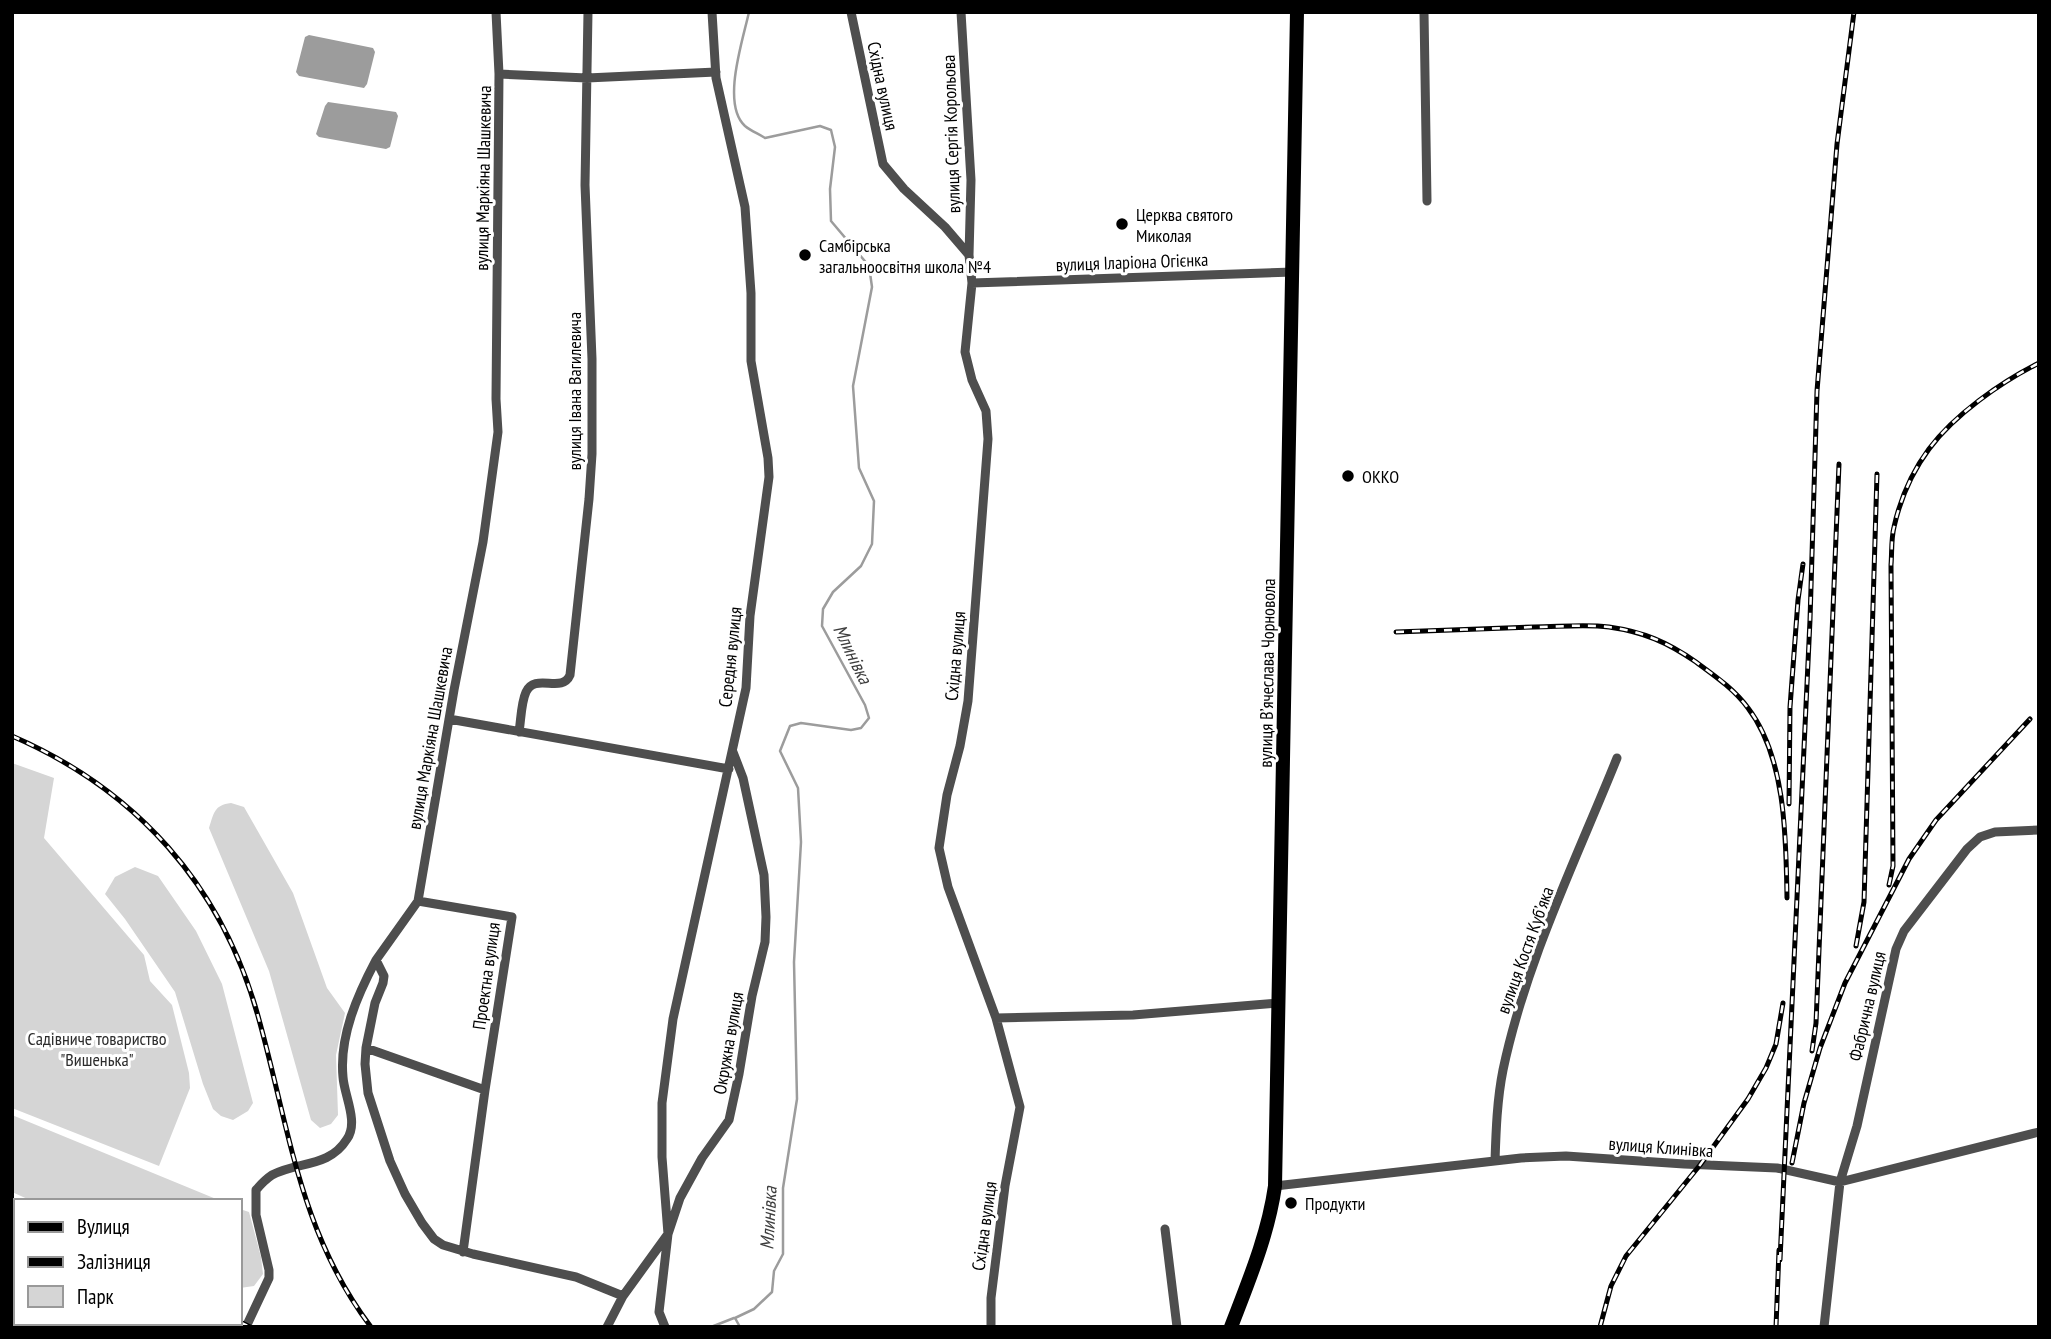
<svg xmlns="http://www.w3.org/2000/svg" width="2051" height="1339" font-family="'PT Sans Narrow',sans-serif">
<rect width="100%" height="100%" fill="#fff"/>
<path fill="#d5d5d5" d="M 12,763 L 54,778 L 44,838 L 144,955 L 150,981 L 172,1005 L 189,1073 L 190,1088 L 159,1166 L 12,1108 Z
M 231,803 L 244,807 L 293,893 L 327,988 L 345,1013 L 336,1055 L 338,1115 L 331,1124 L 320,1128 L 311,1120 L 269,971 L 209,828 C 214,813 214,805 231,803 Z
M 135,867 L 158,876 L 196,931 L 222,984 L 253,1103 L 248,1111 L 233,1120 L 221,1116 L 213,1109 L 203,1084 L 175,992 L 125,919 L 105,894 L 115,877 Z
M 12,1115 L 221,1201 L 32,1201 L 12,1192 Z
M 240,1209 L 249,1212 L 261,1257 L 263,1274 L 254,1286 L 240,1288 Z"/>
<path fill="#9c9c9c" d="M 309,35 L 373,48 L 375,52 L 367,84 L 364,88 L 299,76 L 296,72 L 305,37 Z
M 328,102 L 396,112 L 398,116 L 390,147 L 386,149 L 319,137 L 316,134 L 325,106 Z"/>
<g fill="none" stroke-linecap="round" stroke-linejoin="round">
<path stroke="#9c9c9c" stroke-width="2.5" d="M 711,1327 L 734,1318
M 740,1327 L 735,1318 L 754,1309 L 772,1292 L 774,1271 L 783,1254 L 783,1188 L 797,1099 L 794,962 L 801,842 L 798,788 L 780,751 L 790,726 L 801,723 L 851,730 L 861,728 L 869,718 L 865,705 L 822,626 L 823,609 L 833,592 L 861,566 L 872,544 L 874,501 L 859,468 L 853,386 L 872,287 L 869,266 L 831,221 L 830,189 L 835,147 L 831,130 L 820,126 L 765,138 C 759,134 751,131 745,126 C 721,104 743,40 749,12"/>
<path stroke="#4e4e4e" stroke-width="9" d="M 496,12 L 499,74 L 496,399 L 498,432 L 483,542 L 454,690 L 418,901 L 376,960 L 384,976 L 383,983 L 375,1003 L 366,1048 L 365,1064 L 368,1093 L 390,1161 L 405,1194 L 422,1223 L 434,1239 L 443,1245 L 473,1254 L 576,1277 L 623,1296
M 851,12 L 883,164 L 904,189 L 945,227 L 969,255
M 961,12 L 971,180 L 969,255 L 972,283 L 965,352 L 972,380 L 986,411 L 988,439 L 968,701 L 960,746 L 947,795 L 939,848 L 948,887 L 996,1018 L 1020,1107 L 1005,1186 L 991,1298 L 991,1327
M 1424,12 L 1427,201
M 499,74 L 587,78 L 716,72
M 972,283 L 1293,272
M 449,719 L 729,769
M 519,732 C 521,720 521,703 526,692 C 535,672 562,694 570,675 L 589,499 L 592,454 L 592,359 L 585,185 L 588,12
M 418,901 L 512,917 L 485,1090 L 463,1252
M 996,1018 L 1133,1015 L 1279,1003
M 366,1048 L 485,1090
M 1495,1161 C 1496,1131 1497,1100 1503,1070 C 1526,961 1576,860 1617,758
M 1275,1186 L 1521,1158 L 1566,1156 L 1684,1164 L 1777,1168 L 1840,1182 L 2039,1132
M 1165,1229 L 1177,1327
M 12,1286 L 16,1287
M 193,1323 L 201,1327
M 246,1327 L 269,1278 L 269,1270 L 256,1215 L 256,1190 C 261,1184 266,1179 272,1175 C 298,1161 329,1168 347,1139 C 359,1122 344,1095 343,1077 C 339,1036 358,994 376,960
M 607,1327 L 623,1296 L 668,1234 L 662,1157 L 662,1103 L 673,1019 L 746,688 L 750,616 L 769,477 L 768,458 L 751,361 L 751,293 L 745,207 L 716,78 L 712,12
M 665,1327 L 659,1312 L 668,1234 L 680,1198 L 702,1158 L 729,1120 L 739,1074 L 752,996 L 765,942 L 766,917 L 764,875 L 743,778 L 733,752
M 1824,1327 L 1840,1182 L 1857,1126 L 1896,949 L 1904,931 L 1967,849 L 1980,837 L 1995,832 L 2039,830"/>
<path stroke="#000" stroke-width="14" d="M 1231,1327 C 1249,1280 1268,1235 1275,1186 L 1297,12"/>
<defs>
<path id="rail" d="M 1396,632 C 1442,630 1488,629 1534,627 C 1558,627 1584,624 1609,627 C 1644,632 1667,642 1696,662 C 1715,676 1734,689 1748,708 C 1786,758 1786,838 1787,898
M 12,736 C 137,790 222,886 258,1016 C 289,1126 299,1232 371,1327
M 1789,804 L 1790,707 L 1798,600 L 1803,564
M 1889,885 L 1893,866 L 1891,565 C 1892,553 1891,539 1894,527 C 1900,500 1912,472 1929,449 C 1954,415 2001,382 2039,363
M 1856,946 L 1864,902 L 1877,474
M 1812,1051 L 1816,1023 L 1839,464
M 1792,1163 L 1804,1103 L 1820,1048 L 1845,983 L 1909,859 L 1936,820 L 2030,719
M 12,1223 L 16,1224
M 1780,1260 L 1810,620 L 1817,391 L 1837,144 L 1854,12
M 240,1322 L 250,1327
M 1600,1327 L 1611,1286 L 1626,1256 L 1700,1165 L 1748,1099 L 1766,1068 L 1776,1044 L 1783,1003
M 1776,1327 L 1779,1250"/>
</defs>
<use href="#rail" stroke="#000" stroke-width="5"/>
<use href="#rail" stroke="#fff" stroke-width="2.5" stroke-dasharray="8" stroke-linecap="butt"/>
</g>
<g fill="#000" stroke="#fff" stroke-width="2.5">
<circle cx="1122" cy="224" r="7"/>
<circle cx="805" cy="255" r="7"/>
<circle cx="1348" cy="476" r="7"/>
<circle cx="1291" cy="1203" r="7"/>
</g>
<g text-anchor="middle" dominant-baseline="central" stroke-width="6" stroke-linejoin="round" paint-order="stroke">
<g font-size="18" fill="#000" stroke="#fff">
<text transform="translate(883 86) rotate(78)">Східна вулиця</text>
<text transform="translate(951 134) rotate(-92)">вулиця Сергія Корольова</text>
<text transform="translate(483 178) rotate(-89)">вулиця Маркіяна Шашкевича</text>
<text transform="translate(1132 262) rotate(-2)">вулиця Іларіона Огієнка</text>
<text transform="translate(574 391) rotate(-90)">вулиця Івана Вагилевича</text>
<text transform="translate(955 656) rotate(-85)">Східна вулиця</text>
<text transform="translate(730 657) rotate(-84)">Середня вулиця</text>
<text transform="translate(1267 673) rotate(-89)">вулиця Вʼячеслава Чорновола</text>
<text transform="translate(430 738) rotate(-80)">вулиця Маркіяна Шашкевича</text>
<text transform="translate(1525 950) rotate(-70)">вулиця Костя Кубʼяка</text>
<text transform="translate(486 976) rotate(-82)">Проектна вулиця</text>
<text transform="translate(1867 1006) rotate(-77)">Фабрична вулиця</text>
<text transform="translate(728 1043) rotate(-80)">Окружна вулиця</text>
<text transform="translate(1661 1147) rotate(4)">вулиця Клинівка</text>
<text transform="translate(984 1226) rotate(-82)">Східна вулиця</text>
</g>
<g font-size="18" fill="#000" stroke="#fff" text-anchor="start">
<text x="1136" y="214">Церква святого<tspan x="1136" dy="21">Миколая</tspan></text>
<text x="819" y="245">Самбірська<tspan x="819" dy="21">загальноосвітня школа №4</tspan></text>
<text x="1362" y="476">OKKO</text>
<text x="1305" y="1203">Продукти</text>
</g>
<g font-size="18" fill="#2c2c2c" stroke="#fff">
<text x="97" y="1038">Садівниче товариство<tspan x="97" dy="21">"Вишенька"</tspan></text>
</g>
<g font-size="19" font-style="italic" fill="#3d3d3d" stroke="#fff">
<text transform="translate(853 654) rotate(64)">Млинівка</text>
<text transform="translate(768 1218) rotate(-87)">Млинівка</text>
</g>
</g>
<rect width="2051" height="1339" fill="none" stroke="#000000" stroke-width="28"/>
<rect x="14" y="1199" width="228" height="126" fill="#ffffff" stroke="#999999" stroke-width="2"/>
<rect x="28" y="1222" width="35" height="10" fill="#000000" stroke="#999999" stroke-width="2"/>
<text x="77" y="1234" font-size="21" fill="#000000">Вулиця</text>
<rect x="28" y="1257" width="35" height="10" fill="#000000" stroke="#999999" stroke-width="2"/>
<text x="77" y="1269" font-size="21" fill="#000000">Залізниця</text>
<rect x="28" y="1286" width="35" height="21" fill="#d5d5d5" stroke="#999999" stroke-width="2"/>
<text x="77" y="1304" font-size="21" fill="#000000">Парк</text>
</svg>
